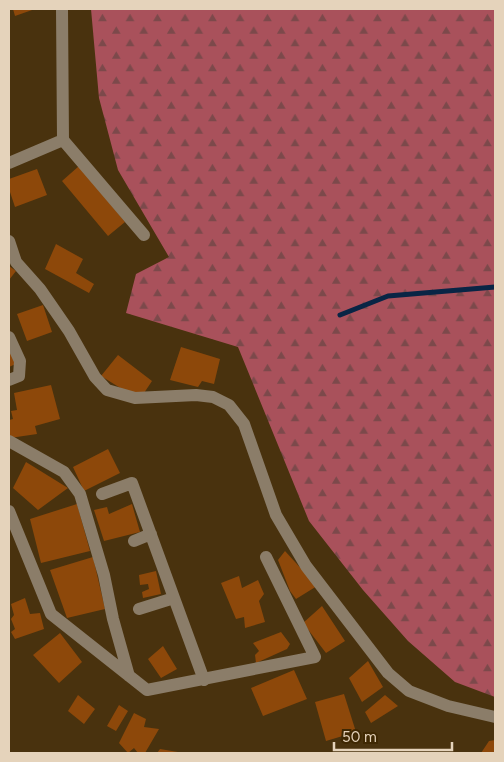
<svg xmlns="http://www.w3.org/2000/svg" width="504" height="762" font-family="Figtree,sans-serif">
<defs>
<pattern id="forest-firs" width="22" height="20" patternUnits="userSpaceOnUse" patternTransform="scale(1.25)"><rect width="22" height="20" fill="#a9515b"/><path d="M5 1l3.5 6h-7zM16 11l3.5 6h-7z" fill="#7c494b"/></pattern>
</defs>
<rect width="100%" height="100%" fill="#49320e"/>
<path fill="url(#forest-firs)" d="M 91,9 L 495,9 L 495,697 L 455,682 L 408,641 L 363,590 L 309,521 L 238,347 L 126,313 L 136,274 L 169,257 L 118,170 L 99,98 Z"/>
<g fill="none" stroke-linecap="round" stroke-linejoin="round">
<path stroke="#092545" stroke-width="5" d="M 340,315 L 388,296 L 495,287"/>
</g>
<path fill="#8d480a" d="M 13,9 L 35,9 L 15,16 Z
M 79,166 L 125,222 L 108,236 L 62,181 Z
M 37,169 L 47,195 L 15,207 L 9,189 L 9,179 Z
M 56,244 L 83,259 L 76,273 L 94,284 L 89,293 L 45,269 Z
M 9,266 L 16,271 L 9,280 Z
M 43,305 L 52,332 L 27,341 L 17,314 Z
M 181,347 L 220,359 L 214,384 L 202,381 L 198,387 L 170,380 Z
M 11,353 L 18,363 L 9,367 L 9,354 Z
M 118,355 L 152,381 L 144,393 L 130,394 L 101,376 Z
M 51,385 L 60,419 L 35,426 L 37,434 L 10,438 L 9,420 L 13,419 L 11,411 L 17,410 L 14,393 Z
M 108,449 L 120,473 L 84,491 L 73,467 Z
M 26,462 L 68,488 L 38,510 L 13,488 Z
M 77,504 L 90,551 L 41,563 L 30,519 Z
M 132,504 L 140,532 L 104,541 L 94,510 L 107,507 L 109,514 Z
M 285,551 L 317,586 L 296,599 L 290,591 L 278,560 Z
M 93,557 L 105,609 L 67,618 L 50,570 Z
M 156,571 L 161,594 L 143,598 L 142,592 L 149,589 L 148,584 L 140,585 L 139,575 Z
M 239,576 L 242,588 L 258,580 L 264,594 L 259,601 L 265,622 L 245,628 L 244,617 L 236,619 L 221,583 Z
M 25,598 L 30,614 L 40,613 L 44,629 L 15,639 L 11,632 L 15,629 L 11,619 L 14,615 L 11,604 Z
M 322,606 L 345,641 L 326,653 L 303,623 Z
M 281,632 L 290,644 L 287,649 L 256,663 L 255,655 L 259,651 L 253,643 Z
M 60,633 L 82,662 L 59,683 L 33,655 Z
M 163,646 L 177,669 L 161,678 L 148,659 Z
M 368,661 L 383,687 L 362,702 L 349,678 Z
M 294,670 L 307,699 L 263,716 L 251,688 Z
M 344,694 L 356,732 L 326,741 L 315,702 Z
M 78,695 L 95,709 L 84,724 L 68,711 Z
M 385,695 L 398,706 L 371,723 L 365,712 Z
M 119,705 L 128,711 L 116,731 L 107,726 Z
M 134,713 L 146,719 L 144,727 L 159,729 L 145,753 L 138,753 L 134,748 L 128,753 L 119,743 Z
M 495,740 L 495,753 L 481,753 L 489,741 Z
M 160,749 L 178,752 L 178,753 L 157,753 Z"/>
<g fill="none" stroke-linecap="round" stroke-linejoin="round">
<path stroke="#8b7d69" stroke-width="12" d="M 62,9 L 63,140 L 144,235
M 9,163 L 63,140
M 9,241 L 16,262 L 40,289 L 69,331 L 95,377 L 107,390 L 135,398 L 196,395 L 213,397 L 229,405 L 244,424 L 276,515 L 306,566 L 388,673 L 409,691 L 448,706 L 495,717
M 9,337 L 20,361 L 19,376 L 9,380
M 9,441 L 64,472 L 80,494 L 104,575 L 113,619 L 129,676
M 102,494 L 132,483 L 204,680
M 9,511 L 51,614 L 147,690 L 315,657 L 266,557
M 134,541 L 151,534
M 139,609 L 174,598"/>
</g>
<rect width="504" height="762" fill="none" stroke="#e5d3bb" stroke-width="20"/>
<path d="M334 742v8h118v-8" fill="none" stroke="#e5d3bb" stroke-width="2.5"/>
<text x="342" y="742" font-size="15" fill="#e5d3bb" stroke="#3f2803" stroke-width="4" paint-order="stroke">50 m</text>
</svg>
